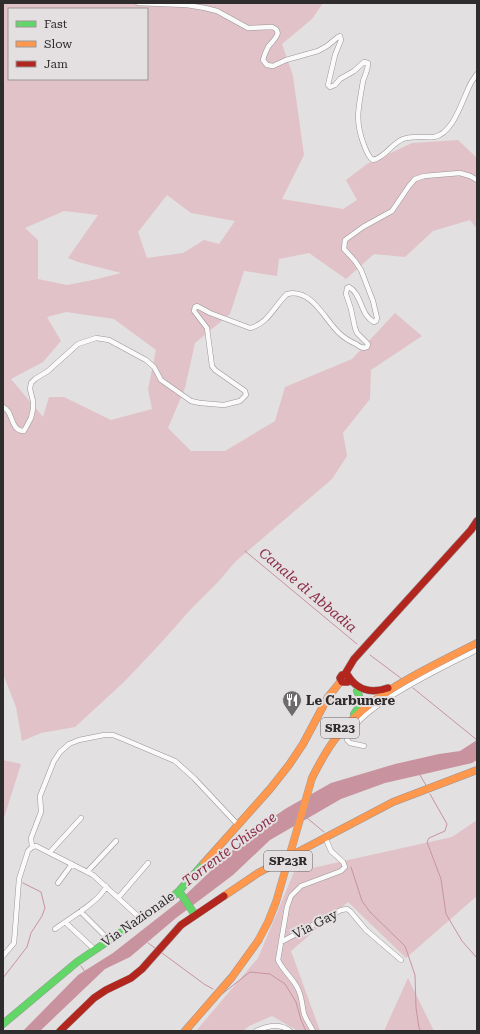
<svg xmlns="http://www.w3.org/2000/svg" width="480" height="1034" font-family="'Roboto Serif',serif">
<rect width="100%" height="100%" fill="#e3e0e1"/>
<path fill="#e1c2c8" fill-rule="evenodd" d="M 3,3 L 323,3 L 312,19 L 282,44 L 293,76 L 304,155 L 282,199 L 343,209 L 357,200 L 346,180 L 367,164 L 412,143 L 458,140 L 477,158 L 477,229 L 470,220 L 433,231 L 405,257 L 374,254 L 346,279 L 309,253 L 279,259 L 277,276 L 244,271 L 230,314 L 195,343 L 185,388 L 168,428 L 191,451 L 225,451 L 275,421 L 285,387 L 352,359 L 395,313 L 422,336 L 371,370 L 370,399 L 343,433 L 347,456 L 332,479 L 235,562 L 218,582 L 191,609 L 160,644 L 124,682 L 75,727 L 41,733 L 22,741 L 16,707 L 3,674 ZM 9,9 L 147,9 L 147,79 L 9,79 ZM 167,195 L 191,213 L 235,221 L 219,244 L 204,240 L 183,253 L 147,258 L 138,232 ZM 64,211 L 98,215 L 68,258 L 78,262 L 121,273 L 93,280 L 67,285 L 38,279 L 38,240 L 25,228 ZM 66,312 L 114,319 L 156,350 L 148,389 L 152,409 L 111,420 L 64,397 L 49,397 L 43,417 L 11,379 L 43,362 L 61,341 L 47,317 Z
M 3,760 L 21,764 L 3,821 Z
M 477,820 L 477,896 L 406,958 L 348,902 L 291,951 L 320,1031 L 298,1031 L 272,1016 L 249,1026 L 243,1031 L 196,1031 L 258,958 L 294,872 L 452,837 Z
M 408,978 L 433,1029 L 435,1031 L 384,1031 Z"/>
<path fill="#c8939f" d="M 477,740 L 477,760 L 472,763 L 385,783 L 341,799 L 270,840 L 233,875 L 176,918 L 130,957 L 105,969 L 40,1031 L 23,1031 L 78,975 L 113,953 L 178,902 L 252,832 L 285,809 L 331,783 L 395,764 L 439,754 L 460,751 Z"/>
<g fill="none" stroke-linecap="round" stroke-linejoin="round">
<path stroke="#c8939f" stroke-width="1" d="M 245,551 L 357,644
M 370,655 L 402,679
M 413,688 L 477,740
M 420,775 L 427,787
M 430,794 L 447,824 L 445,831 L 429,838 L 427,842 L 441,879 L 446,914 L 462,941 L 477,958
M 307,818 L 324,832
M 351,867 L 362,901 L 370,912 L 405,946 L 415,975 L 416,1008 L 419,1028 L 421,1031
M 148,943 L 155,948
M 162,953 L 204,984 L 213,989
M 81,966 L 85,972
M 3,978 L 27,947 L 31,933 L 42,916 L 45,908 L 41,892 L 23,883
M 222,994 L 250,972 L 270,974 L 285,984 L 296,1002 L 301,1020 L 306,1031"/>
<defs>
<path id="street" d="M 138,3 L 187,5 L 205,8 L 217,11 L 248,28 L 272,27 C 285,32 272,41 268,47 C 266,51 264,56 263,60 L 267,65 L 273,66 L 286,60 L 318,51 L 327,46 L 338,37 L 340,36 L 341,40 L 335,55 L 328,85 L 330,87 L 335,85 L 340,79 L 354,71 L 364,62 L 368,63 C 368,70 365,75 363,81 C 359,107 354,119 364,145 C 366,150 368,157 373,160 C 386,157 391,144 403,139 C 414,135 424,138 434,137 C 453,134 462,101 469,87 C 471,82 474,78 477,74
M 3,407 C 4,407 8,411 8,411 C 13,419 13,431 24,431 L 31,418 L 33,409 L 33,401 L 30,389 L 31,383 L 35,379 L 48,371 L 78,344 L 96,338 L 109,340 L 146,360 L 154,367 L 161,380 L 191,401 L 200,403 L 224,405 L 240,401 L 246,395 L 245,391 L 215,370 L 212,366 L 207,328 L 194,311 L 195,307 L 197,306 L 210,313 L 250,328 C 268,324 275,305 287,294 C 311,288 324,318 338,332 C 343,337 349,341 356,344 C 360,347 363,349 367,347 L 368,344 L 357,333 L 355,328 L 351,309 L 346,294 L 347,288 L 349,287 C 362,294 360,315 374,322 L 376,321 L 377,318 L 373,301 L 361,270 L 355,261 L 344,249 L 345,240 L 363,227 L 392,211 L 409,186 L 415,179 L 424,176 L 460,173 L 470,176 L 477,180
M 364,746 L 350,743 L 347,740 C 354,708 448,665 477,650
M 32,847 L 31,838 L 41,812 L 40,796 L 54,761 L 60,752 L 69,744 L 79,740 L 104,735 L 113,735 L 123,739 L 175,761 L 194,778 L 238,825
M 32,847 L 36,846 L 42,849 L 93,875 L 141,919
M 50,852 L 81,818
M 87,872 L 116,841
M 58,883 L 72,864
M 118,898 L 148,863
M 82,910 L 82,913 L 109,940
M 65,922 L 94,949
M 55,929 C 68,919 101,901 106,886
M 281,942 L 341,910 L 347,909 L 350,911 L 366,930 L 401,960
M 3,956 L 14,943 L 19,879 L 28,851 L 32,847
M 256,1031 C 267,1026 280,1023 290,1031
M 313,1031 C 310,1025 306,1020 304,1014 C 302,1005 302,997 298,989 C 293,978 283,971 278,960 L 287,907 L 291,896 L 301,886 L 341,871 L 345,867 L 343,862 L 331,851 L 325,837"/>
<path id="fast" d="M 354,714 C 360,707 362,700 357,691
M 179,891 L 195,915
M 3,1024 L 77,962 L 169,900 L 179,891 L 204,863"/>
<path id="slow" d="M 312,778 C 320,762 328,747 339,734 C 374,691 429,668 477,643
M 204,863 L 270,789 L 289,765 L 303,744 L 328,697 L 341,681
M 224,896 L 258,873 L 393,802 L 477,770
M 185,1031 L 232,977 L 258,941"/>
<path id="jam" d="M 345,674 L 354,659 L 471,530 L 477,521
M 349,678 L 348,682 L 342,682 L 340,678 L 342,675 L 347,674 C 356,690 371,694 388,688
M 60,1031 L 94,998 L 106,990 L 131,978 L 142,969 L 181,925 L 224,896"/>
</defs>
<use href="#street" stroke="#989596" stroke-width="5.5"/>
<use href="#fast" stroke="#989596" stroke-width="8"/>
<use href="#slow" stroke="#989596" stroke-width="8"/>
<use href="#jam" stroke="#989596" stroke-width="8"/>
<use href="#street" stroke="#fbfafa" stroke-width="4.5"/>
<use href="#fast" stroke="#63d668" stroke-width="7"/>
<use href="#slow" stroke="#ff974d" stroke-width="7"/>
<use href="#jam" stroke="#b3261e" stroke-width="7"/>
<defs>
<path id="slow-bridge" d="M 258,941 L 268,922 L 276,902 L 312,778"/>
</defs>
<use href="#slow-bridge" stroke="#97a7ad" stroke-width="8" stroke-linecap="butt"/>
<use href="#slow-bridge" stroke="#ff974d" stroke-width="7"/>
</g>
<defs>
<symbol id="restaurant-pin" viewBox="-11 -11 22 30"><path d="M0 17L-7.5 6A9.5 9.5 0 1 1 7.5 6Z" fill="#6d6b6b" stroke="#e4dfe0"/><path d="M-5-6h1v4h1v-4h1v4h1v-4h1v5L-1.5 .5V6h-2V.5L-5-1ZM5-6V6H3V1.5H1.5Q1.5-4 5-6Z" fill="#fff"/></symbol>
</defs>
<g fill-rule="evenodd">
<use href="#restaurant-pin" x="281" y="689" width="22" height="30"/>
</g>
<g text-anchor="middle" dominant-baseline="central" stroke-width="4" stroke-linejoin="round" paint-order="stroke">
<g fill="#e4dfe0" stroke="#656262" stroke-width="1">
<rect x="321" y="718" width="38" height="20" rx="3"/>
<rect x="264" y="851" width="48" height="20" rx="3"/>
</g>
<g font-size="12" font-weight="bold" fill="#2e2c2c">
<text x="340" y="728">SR23</text>
<text x="288" y="861">SP23R</text>
</g>
<g font-size="13" font-weight="bold" fill="#2e2c2c" stroke="#e4dfe0" text-anchor="start">
<text x="306" y="700">Le Carbunere</text>
</g>
<g font-size="13" fill="#2e2c2c" stroke="#e4dfe0">
<text transform="translate(138 919) rotate(-35)">Via Nazionale</text>
<text transform="translate(315 924) rotate(-27)">Via Gay</text>
</g>
<g font-size="14" font-style="italic" fill="#882d48" stroke="#e4dfe0">
<text transform="translate(308 590) rotate(40)">Canale di Abbadia</text>
<text transform="translate(229 849) rotate(-37)">Torrente Chisone</text>
</g>
</g>
<rect width="480" height="1034" fill="none" stroke="#2e2c2c" stroke-width="8"/>
<rect x="8" y="8" width="140" height="72" fill="#e4dfe0" stroke="#9b9798"/>
<rect x="16" y="21" width="20" height="6" fill="#63d668" stroke="#9b9798"/>
<text x="44" y="28" font-size="12" fill="#2e2c2c">Fast</text>
<rect x="16" y="41" width="20" height="6" fill="#ff974d" stroke="#9b9798"/>
<text x="44" y="48" font-size="12" fill="#2e2c2c">Slow</text>
<rect x="16" y="61" width="20" height="6" fill="#b3261e" stroke="#9b9798"/>
<text x="44" y="68" font-size="12" fill="#2e2c2c">Jam</text>
</svg>
